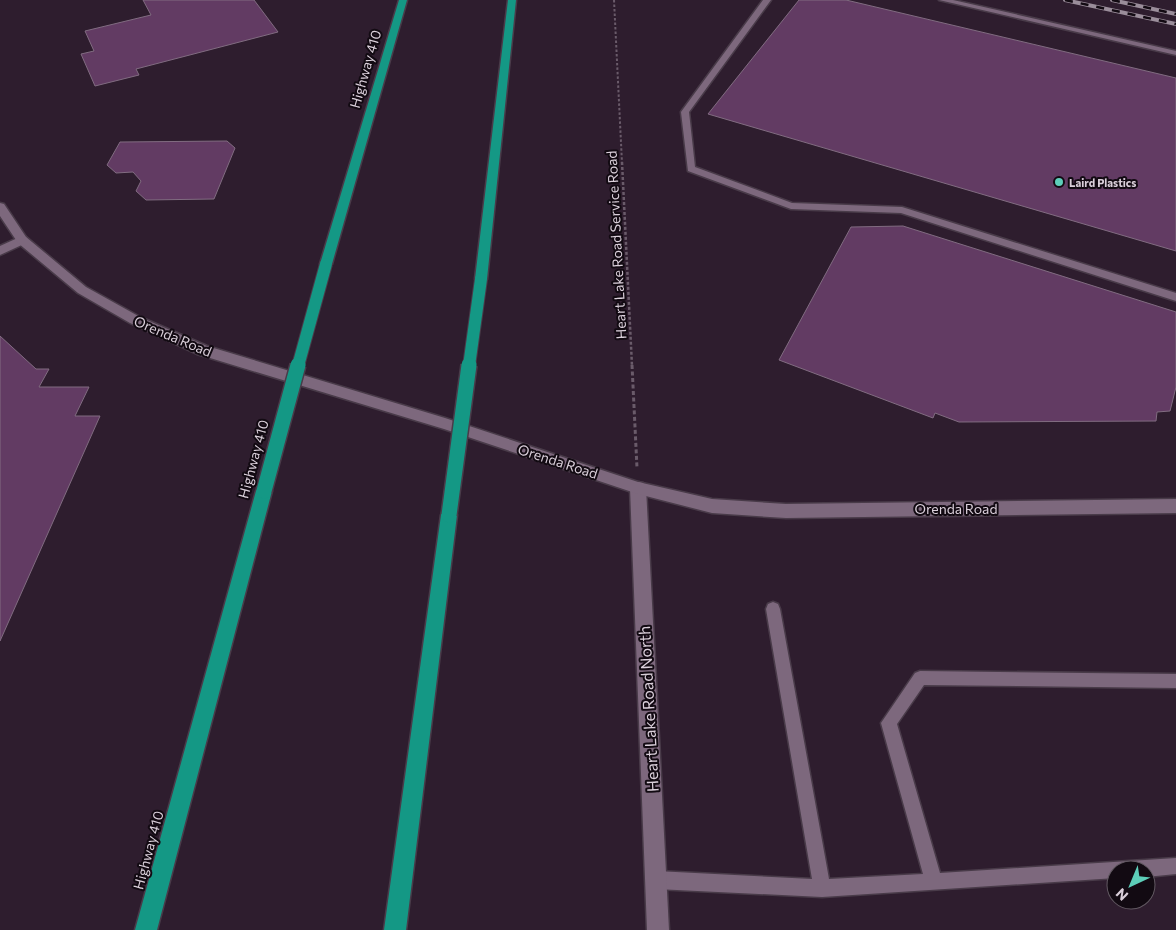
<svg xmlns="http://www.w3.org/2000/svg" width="1176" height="930" font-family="Commissioner,sans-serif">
<rect width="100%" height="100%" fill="#2e1d2e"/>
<path fill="#623b63" stroke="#816c81" d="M 143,0 L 254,0 L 278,32 L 136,69 L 139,75 L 95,86 L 81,54 L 94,51 L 85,31 L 151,15 Z
M 799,0 L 846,0 L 1176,78 L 1176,251 L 708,114 Z
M 227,141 L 235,148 L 214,199 L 146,200 L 136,191 L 141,181 L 133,172 L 116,173 L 107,165 L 120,142 Z
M 903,226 L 1176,312 L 1176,387 L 1170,411 L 1157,412 L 1156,421 L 959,422 L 935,413 L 933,418 L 779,360 L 851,227 Z
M 0,336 L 36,369 L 49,369 L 39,387 L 89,387 L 75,416 L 100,416 L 0,641 Z"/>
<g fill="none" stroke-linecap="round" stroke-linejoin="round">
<defs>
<path id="service" d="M 763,0 L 771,0 L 689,112 L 695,167 L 792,203 L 902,207 L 1176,293 L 1176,301 L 901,213 L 791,209 L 688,171 L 681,112 Z
M 939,0 L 953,0 L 1176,51 L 1176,55 Z
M 773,602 L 778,604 L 780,609 L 829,879 L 923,874 L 881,723 L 915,673 L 920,671 L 1176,674 L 1176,688 L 924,685 L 897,724 L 940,873 L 1176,858 L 1176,874 L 1146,877 L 1146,870 L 1116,870 L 1116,878 L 822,897 L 656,889 L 650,886 L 647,880 L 650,874 L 656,871 L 812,879 L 766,609 L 768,604 Z"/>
<path id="minor" d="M 22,236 L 26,237 L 28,240 L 26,243 L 0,255 L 0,246 Z
M 638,482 L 643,483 L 646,488 L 669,930 L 647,930 L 630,488 L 633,483 Z"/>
<path id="tertiary" d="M 0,203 L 4,204 L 26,237 L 86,287 L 140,317 L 207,346 L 445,418 L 638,482 L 712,499 L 786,504 L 1176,499 L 1176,513 L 786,518 L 712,513 L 638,494 L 444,429 L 197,354 L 130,323 L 78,293 L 18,243 L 0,216 Z"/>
<path id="motorway" d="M 399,0 L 407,0 L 332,264 L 326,268 L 322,267 L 320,264 Z
M 508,0 L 516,0 L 487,279 L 481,283 L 475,279 Z
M 264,485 L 269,486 L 272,491 L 157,930 L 135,930 L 256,491 L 259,486 Z
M 449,508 L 455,510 L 457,515 L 406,930 L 384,930 L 441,515 L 443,510 Z"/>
</defs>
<use href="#service" stroke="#493b49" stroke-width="3"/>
<use href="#minor" stroke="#493b49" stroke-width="3"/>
<use href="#tertiary" stroke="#493b49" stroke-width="3"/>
<use href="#motorway" stroke="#493b49" stroke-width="3"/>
<path stroke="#6a5b6a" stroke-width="2" stroke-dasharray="2.5 2" stroke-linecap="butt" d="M 614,0 L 622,163"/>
<path stroke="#6a5b6a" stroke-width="2.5" stroke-dasharray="3 2" stroke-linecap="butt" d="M 622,162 L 632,366"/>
<path stroke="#6a5b6a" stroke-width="3" stroke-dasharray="4 2.5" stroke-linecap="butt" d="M 632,365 L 637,468"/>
<use href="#service" fill="#7d687d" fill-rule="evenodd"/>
<use href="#minor" fill="#7d687d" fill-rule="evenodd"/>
<use href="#tertiary" fill="#7d687d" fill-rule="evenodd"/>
<use href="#motorway" fill="#149885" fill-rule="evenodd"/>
<defs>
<path id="rail" d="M 1065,0 L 1176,24
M 1112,0 L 1176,14"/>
</defs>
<use href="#rail" stroke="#9a8d9a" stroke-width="4"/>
<use href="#rail" stroke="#120a12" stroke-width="2.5" stroke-dasharray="8" stroke-linecap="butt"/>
<defs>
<path id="motorway-bridge-far1" d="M 298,366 L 326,264
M 469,366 L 481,279"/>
<path id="motorway-bridge" d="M 264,491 L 298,365
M 449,515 L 469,365"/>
</defs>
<use href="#motorway-bridge-far1" stroke="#493b49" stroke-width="14" stroke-linecap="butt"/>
<use href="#motorway-bridge" stroke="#493b49" stroke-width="18" stroke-linecap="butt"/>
<use href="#motorway-bridge-far1" stroke="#149885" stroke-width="12"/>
<use href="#motorway-bridge" stroke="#149885" stroke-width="15"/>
</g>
<circle fill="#5dceb9" stroke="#120a12" stroke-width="2" cx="1059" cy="182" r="5"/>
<g text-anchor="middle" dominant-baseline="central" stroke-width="4" stroke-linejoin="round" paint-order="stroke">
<g font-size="11" font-weight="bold" fill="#dacfda" stroke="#120a12" text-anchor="start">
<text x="1069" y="182">Laird Plastics</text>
</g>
<g font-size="14" fill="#dacfda" stroke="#120a12">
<text transform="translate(365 69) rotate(-74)">Highway 410</text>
<text transform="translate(616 245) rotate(-93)">Heart Lake Road Service Road</text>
<text transform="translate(173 336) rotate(23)">Orenda Road</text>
<text transform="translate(253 459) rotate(-75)">Highway 410</text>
<text transform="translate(558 461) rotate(18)">Orenda Road</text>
<text x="956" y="508">Orenda Road</text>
<text transform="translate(148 850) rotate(-75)">Highway 410</text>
</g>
<g font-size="16" fill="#dacfda" stroke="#120a12">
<text transform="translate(648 709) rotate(-93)">Heart Lake Road North</text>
</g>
</g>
<g transform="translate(1131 885) rotate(224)"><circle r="24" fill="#120a12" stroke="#625962"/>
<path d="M0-4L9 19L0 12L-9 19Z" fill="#5dceb9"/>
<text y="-8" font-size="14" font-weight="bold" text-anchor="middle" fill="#dacfda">N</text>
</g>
</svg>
